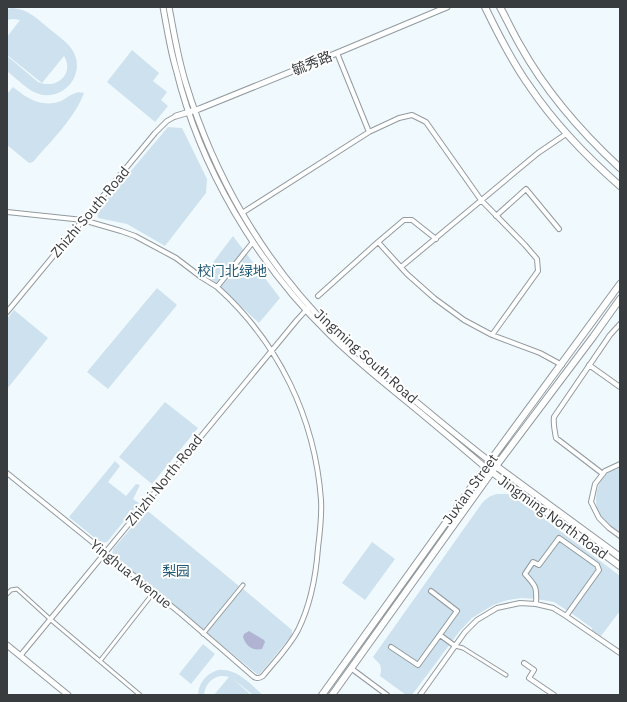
<svg xmlns="http://www.w3.org/2000/svg" width="627" height="702" font-family="'IBM Plex Sans','Noto Sans SC',sans-serif">
<rect width="100%" height="100%" fill="#f0f9fe"/>
<path fill="#cde2ee" d="M 12,8 C 27,9 34,16 46,26 C 55,34 69,42 74,53 C 85,76 63,101 39,94 C 28,91 16,78 7,71 L 7,56 L 38,82 C 56,90 75,74 64,56 L 42,83 L 7,55 L 7,37 L 20,20 L 13,19 L 7,20 L 7,9 Z
M 132,50 L 159,73 L 153,81 L 167,92 L 161,100 L 168,106 L 155,122 L 107,82 Z
M 13,87 C 22,94 32,102 43,103 C 49,104 56,103 61,101 C 69,97 75,90 84,93 C 75,118 50,142 33,162 L 29,163 L 7,145 L 7,94 Z
M 168,127 L 182,128 L 207,179 L 206,193 L 165,246 L 127,224 L 98,218 L 97,211 Z
M 233,236 L 280,298 L 259,323 L 205,273 Z
M 157,288 L 177,305 L 108,389 L 87,372 Z
M 14,310 L 48,338 L 7,389 L 7,319 Z
M 165,402 L 198,428 L 152,484 L 119,457 Z
M 115,461 L 120,466 L 108,482 L 126,496 L 136,484 L 140,485 L 133,499 L 139,503 L 107,542 L 101,543 L 69,517 Z
M 620,468 L 620,532 C 614,528 607,524 602,518 C 592,506 595,482 608,473 C 612,471 616,469 620,468 Z
M 497,494 L 507,494 L 514,496 L 620,576 L 620,611 L 601,636 L 592,633 L 592,628 L 574,615 L 554,602 L 536,599 L 522,598 L 508,600 L 493,605 L 472,618 L 459,632 L 412,695 L 406,695 L 380,676 C 383,664 379,664 373,657 L 480,506 C 485,499 489,496 497,494 Z
M 145,512 L 149,512 L 239,586 L 204,630 L 112,555 L 113,549 Z
M 372,542 L 395,559 L 365,600 L 342,583 Z
M 242,588 L 292,630 L 292,635 L 260,674 L 257,674 L 206,632 Z
M 203,644 L 215,654 L 191,684 L 179,674 Z
M 218,670 C 237,668 250,684 263,695 L 253,695 L 232,678 L 251,695 L 214,695 L 229,677 C 216,673 205,682 204,695 L 198,695 C 199,682 206,674 218,670 Z"/>
<path fill="#b0b3d1" d="M 249,631 L 264,640 L 265,642 L 262,649 C 252,651 246,646 243,637 L 244,634 Z"/>
<g fill="none" stroke-linecap="round" stroke-linejoin="round">
<defs>
<path id="pedestrian" d="M 7,594 L 11,590 L 17,589 L 50,619 L 140,695
M 203,634 L 243,585
M 455,646 L 463,648 L 506,675
M 100,661 L 154,592"/>
<path id="minor" d="M 337,53 L 369,132
M 7,212 L 83,220 L 121,231 L 135,236 L 176,258 L 201,277 L 217,287
M 242,213 L 369,132 L 399,118 L 412,115 L 426,122 L 481,200 L 525,245 L 537,259 L 538,271 L 492,335
M 496,216 L 526,189 L 559,229
M 436,239 L 412,220 L 404,220 L 378,242 L 407,274 L 434,298 L 464,320 L 492,335 L 540,353 L 562,365
M 401,267 L 538,153 L 566,134
M 318,296 L 378,242
M 7,312 L 155,133 L 167,121 L 176,116
M 589,365 L 620,387
M 620,464 L 605,471 L 595,484 L 591,502 L 599,518 L 609,528 L 620,536
M 7,473 L 180,613 L 223,650 L 254,677 C 258,679 260,678 263,676 C 275,661 289,647 298,630 C 310,606 316,575 318,548 C 320,532 322,516 321,500 C 315,417 278,342 217,287 L 253,242
M 603,474 L 556,438 C 555,433 553,423 554,417 L 610,335 L 620,324
M 536,604 C 537,587 536,586 525,574 L 533,562 L 539,565 L 559,538 L 597,565 L 599,570 L 566,616
M 440,635 L 455,646
M 391,647 L 418,665 L 457,611 L 431,591
M 20,656 L 297,320 L 308,308
M 524,663 L 534,670 L 529,678 L 554,695
M 352,669 L 387,695
M 420,695 L 465,632 L 477,620 L 497,608 L 520,603 L 536,604 L 553,608 L 566,616 L 620,653"/>
<path id="tertiary" d="M 163,7 C 167,28 170,49 176,69 C 200,168 257,264 330,335 C 353,358 379,379 405,400 C 432,422 459,445 486,468
M 169,7 C 174,33 178,59 186,84 C 214,176 264,263 333,331 C 359,355 386,377 414,400 C 441,422 468,445 496,466
M 176,116 L 199,109 L 337,53 L 447,7
M 7,645 L 68,695"/>
<path id="secondary" d="M 485,7 C 498,34 512,62 530,87 C 555,124 587,157 620,186
M 500,7 C 507,20 513,33 520,45 C 546,92 581,132 620,168
M 496,466 L 620,557
M 489,470 L 620,566
M 322,695 L 493,457 L 620,284
M 332,695 L 496,466 L 593,337 L 620,299"/>
</defs>
<use href="#pedestrian" stroke="#929a9e" stroke-width="5"/>
<use href="#minor" stroke="#929a9e" stroke-width="6"/>
<use href="#tertiary" stroke="#929a9e" stroke-width="7"/>
<use href="#secondary" stroke="#929a9e" stroke-width="8"/>
<use href="#pedestrian" stroke="#fff" stroke-width="3"/>
<use href="#minor" stroke="#fff" stroke-width="4"/>
<use href="#tertiary" stroke="#fff" stroke-width="5"/>
<use href="#secondary" stroke="#fff" stroke-width="6"/>
</g>
<g text-anchor="middle" dominant-baseline="central" stroke-width="4" stroke-linejoin="round" paint-order="stroke">
<g font-size="14" fill="#393c3e" stroke="#fff">
<text transform="translate(312 63) rotate(-22)">毓秀路</text>
<text transform="translate(90 212) rotate(-50)">Zhizhi South Road</text>
<text transform="translate(366 356) rotate(42)">Jingming South Road</text>
<text transform="translate(164 480) rotate(-51)">Zhizhi North Road</text>
<text transform="translate(470 489) rotate(-54)">Juxian Street</text>
<text transform="translate(553 517) rotate(36)">Jingming North Road</text>
<text transform="translate(131 574) rotate(39)">Yinghua Avenue</text>
</g>
<g font-size="14" fill="#225a75" stroke="#fff">
<text x="232" y="271">校门北绿地</text>
<text x="176" y="571">梨园</text>
</g>
</g>
<rect width="627" height="702" fill="none" stroke="#393c3e" stroke-width="16"/>
</svg>
